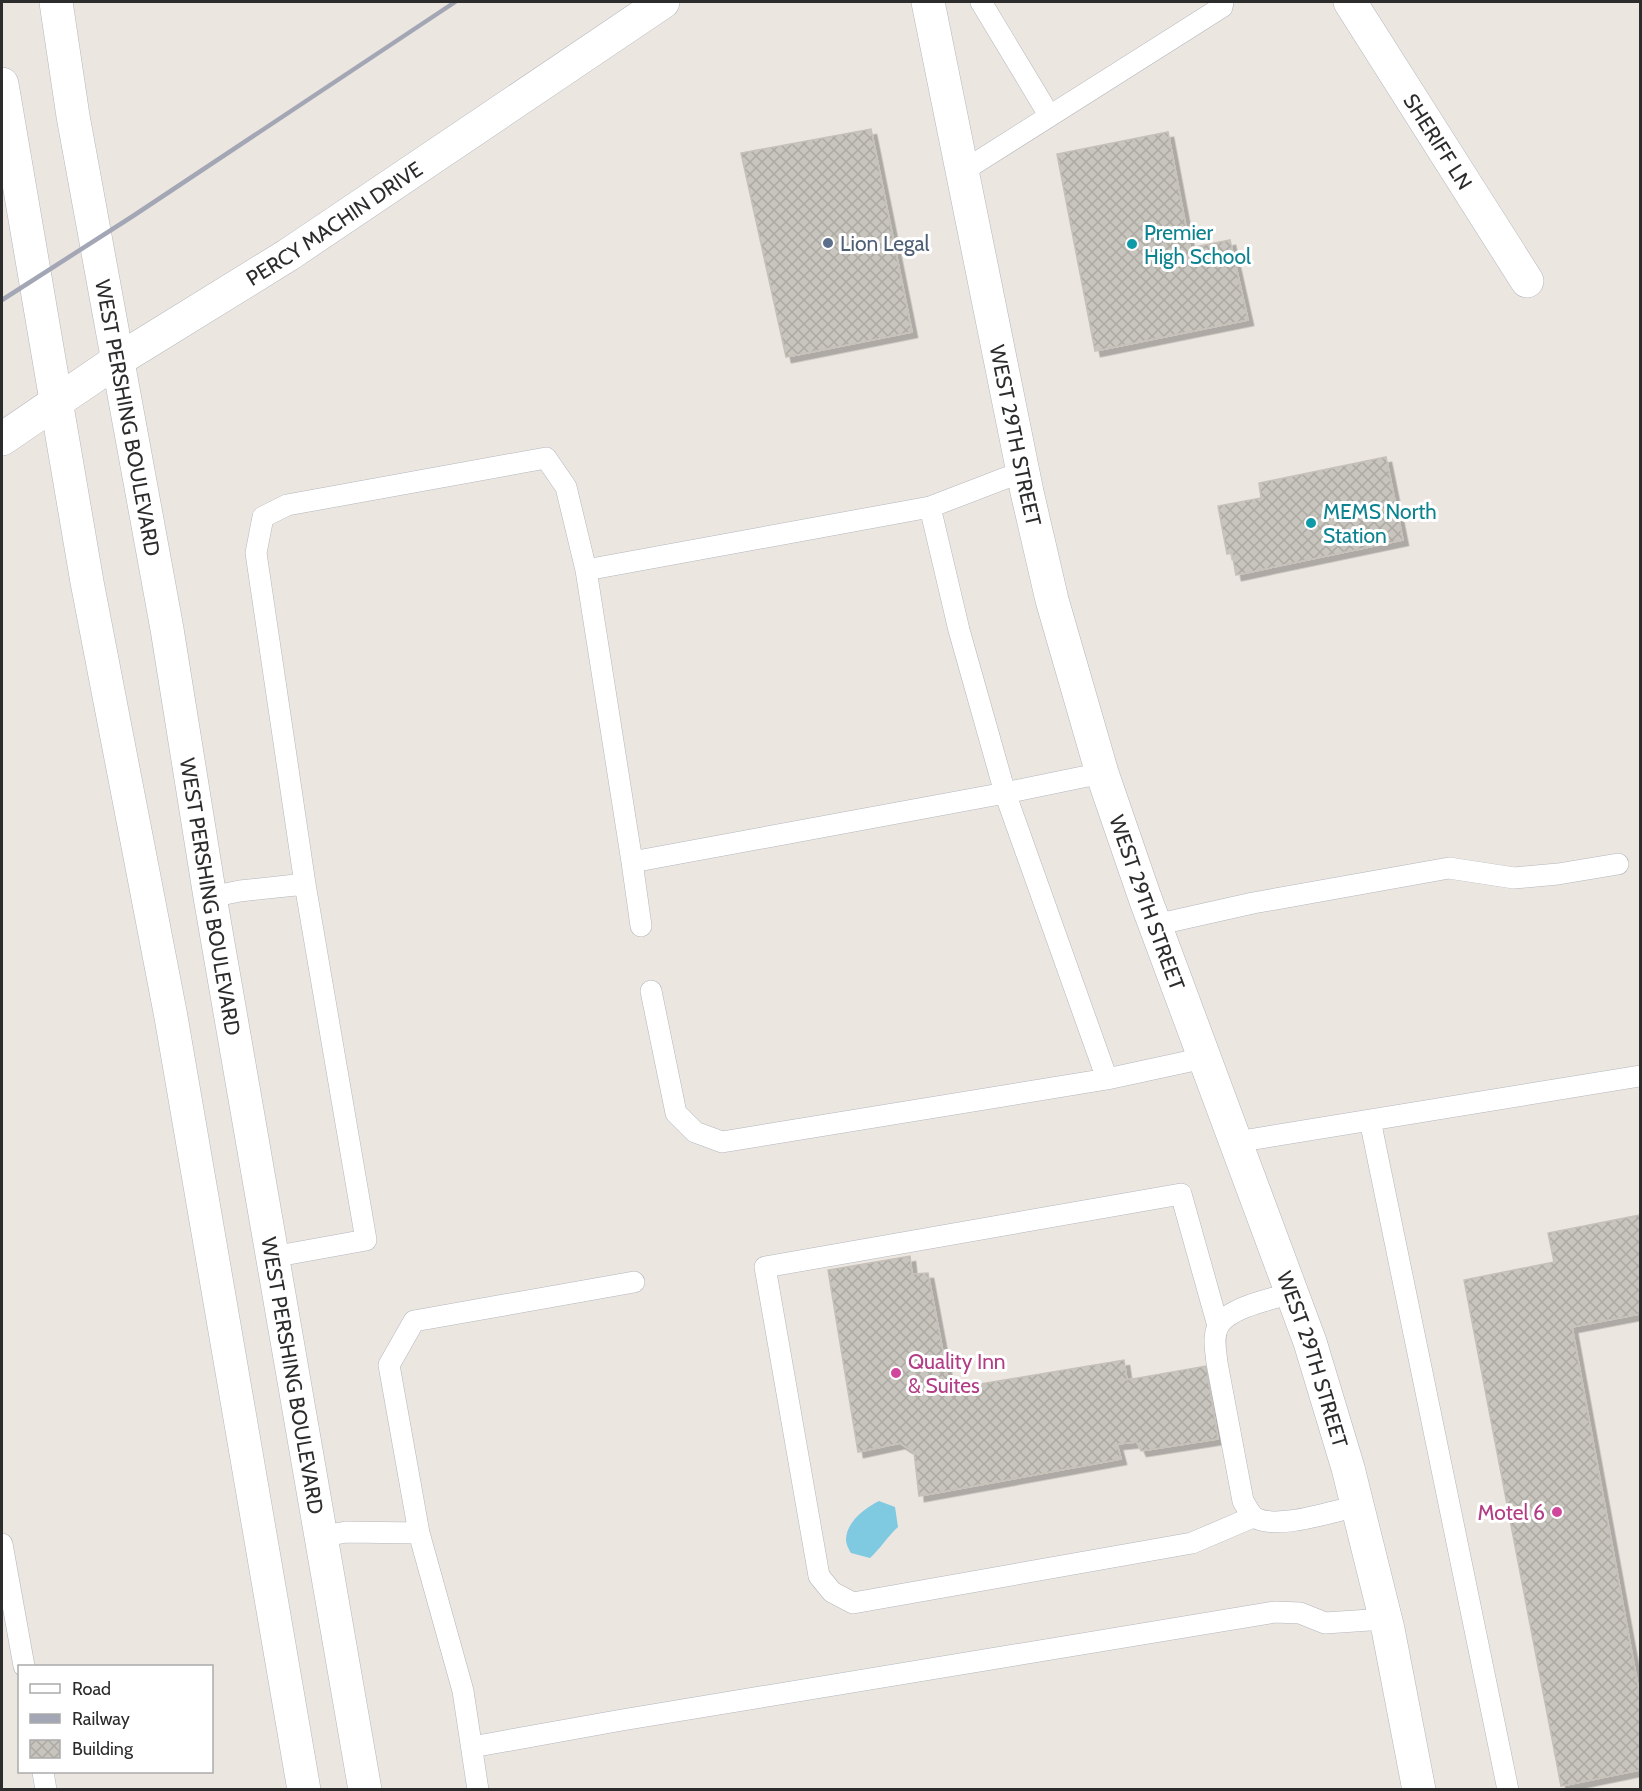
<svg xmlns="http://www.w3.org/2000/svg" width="1642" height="1791" font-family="Cabin,sans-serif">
<defs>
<pattern id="building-cross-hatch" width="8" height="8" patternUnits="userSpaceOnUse" patternTransform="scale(1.5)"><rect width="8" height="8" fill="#c8c4be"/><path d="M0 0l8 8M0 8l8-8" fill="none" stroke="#aca9a3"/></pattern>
<filter id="shadow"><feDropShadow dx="5.5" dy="5.5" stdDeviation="0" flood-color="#0004"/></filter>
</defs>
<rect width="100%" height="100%" fill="#ece6e0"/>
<path fill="#7fc9e1" d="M 879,1501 L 895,1507 L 898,1527 C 887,1537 881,1548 870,1558 L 851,1553 C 849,1550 846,1544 846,1540 C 846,1522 865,1508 879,1501 Z"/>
<path fill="url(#building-cross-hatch)" stroke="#c7c2b9" stroke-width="1.5" filter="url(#shadow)" d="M 871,129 L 912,332 L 786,357 L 741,153 Z
M 1168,132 L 1190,248 L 1230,240 L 1248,320 L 1095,351 L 1057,154 Z
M 1386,457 L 1403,540 L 1236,575 L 1232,553 L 1227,554 L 1218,506 L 1261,498 L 1259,483 Z
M 1640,1215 L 1640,1314 L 1572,1327 L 1640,1697 L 1640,1770 L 1561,1786 L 1464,1280 L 1554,1262 L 1548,1233 Z
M 910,1256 L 912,1274 L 928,1273 L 950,1389 L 1124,1360 L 1127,1380 L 1206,1366 L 1218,1439 L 1141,1451 L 1137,1442 L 1117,1444 L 1121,1459 L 919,1496 L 914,1452 L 900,1443 L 858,1452 L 828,1270 Z"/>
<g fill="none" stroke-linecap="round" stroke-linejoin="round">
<defs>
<path id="service" d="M 981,2 L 1049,115
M 963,171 L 1222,7 L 1223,2
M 586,570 L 632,862 L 1005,793 L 959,630 L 930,507
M 1102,773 L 1005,793 L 1107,1079 L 1204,1058
M 632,862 L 641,926
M 210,897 L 240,891 L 305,884 L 256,553 L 263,517 L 287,505 L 546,458 L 566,487 L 586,570 L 930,507 L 1024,471
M 1155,925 L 1253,903 L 1449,868 L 1514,878 L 1558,874 L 1618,864
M 651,991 L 676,1113 L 695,1132 L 722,1142 L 1107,1079
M 1370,1120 L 1508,1790
M 1236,1142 L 1640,1076
M 272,1257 L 366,1240 L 305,884
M 1292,1293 C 1272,1299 1230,1307 1219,1325 C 1212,1336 1216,1351 1217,1363 L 1243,1501 C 1246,1506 1250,1514 1254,1517 C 1276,1531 1333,1511 1358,1506
M 1218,1326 L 1181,1194 L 765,1267 L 819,1576 L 832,1592 L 853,1603 L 1192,1543 L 1253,1517
M 419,1533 L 389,1365 L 414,1321 L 634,1282
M 320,1537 L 346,1532 L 419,1533 L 463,1691 L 478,1790
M 2,1544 L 24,1666
M 472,1747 L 622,1720 L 1275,1612 L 1300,1613 L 1325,1623 L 1385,1619
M 43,1772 L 46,1790"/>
<g id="minor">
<path id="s1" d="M 1350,2 L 1527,281"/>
</g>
<g id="tertiary">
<path id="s2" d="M 928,2 L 1027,492 L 1052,600 L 1102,773 L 1145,898 L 1310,1342 L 1348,1468 L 1388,1629 L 1419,1790"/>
</g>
<g id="secondary">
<path id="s3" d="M 56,2 L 73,116 L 167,629 L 210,897 L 365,1790"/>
<path d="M 2,84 L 87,582 L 171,1017 L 304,1790"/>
<path id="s4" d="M 2,439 L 118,360 L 288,255 L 663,2"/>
</g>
</defs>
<use href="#service" stroke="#b3b6be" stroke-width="22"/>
<use href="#minor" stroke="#b3b6be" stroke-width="34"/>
<use href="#tertiary" stroke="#b3b6be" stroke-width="34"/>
<use href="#secondary" stroke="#b3b6be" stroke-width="34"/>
<use href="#service" stroke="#fff" stroke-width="21"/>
<use href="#minor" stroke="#fff" stroke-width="33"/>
<use href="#tertiary" stroke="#fff" stroke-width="33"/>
<use href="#secondary" stroke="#fff" stroke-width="33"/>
<path stroke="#a3a6b4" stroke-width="4.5" d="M 2,300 L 133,216 L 455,2"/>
</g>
<circle fill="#5c6f8a" stroke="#fff" stroke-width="2" cx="828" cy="243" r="6"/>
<g fill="#0f9aa8" stroke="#fff" stroke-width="2">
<circle cx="1132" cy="244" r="6"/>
<circle cx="1311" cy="523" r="6"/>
</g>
<g fill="#d1479c" stroke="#fff" stroke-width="2">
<circle cx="896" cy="1373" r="6"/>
<circle cx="1557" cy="1512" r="6"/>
</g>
<g text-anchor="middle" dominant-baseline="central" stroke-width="6" stroke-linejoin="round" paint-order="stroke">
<g font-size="21" fill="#2c2c2c" stroke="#fff">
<text stroke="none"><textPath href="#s1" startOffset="165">SHERIFF LN</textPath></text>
<text stroke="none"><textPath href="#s4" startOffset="396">PERCY MACHIN DRIVE</textPath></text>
<text stroke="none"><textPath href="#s3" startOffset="422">WEST PERSHING BOULEVARD</textPath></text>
<text stroke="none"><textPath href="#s2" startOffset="442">WEST 29TH STREET</textPath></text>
<text stroke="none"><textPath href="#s3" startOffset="908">WEST PERSHING BOULEVARD</textPath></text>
<text stroke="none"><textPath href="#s2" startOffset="928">WEST 29TH STREET</textPath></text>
<text stroke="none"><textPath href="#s2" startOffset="1414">WEST 29TH STREET</textPath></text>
<text stroke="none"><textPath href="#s3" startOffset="1394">WEST PERSHING BOULEVARD</textPath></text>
</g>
<g font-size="21" fill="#0d838f" stroke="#fff" text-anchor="start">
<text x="1144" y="232">Premier<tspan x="1144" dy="24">High School</tspan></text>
<text x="1323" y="511">MEMS North<tspan x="1323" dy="24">Station</tspan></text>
</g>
<g font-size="21" fill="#4e5e75" stroke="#fff" text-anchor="start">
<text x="840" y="243">Lion Legal</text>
</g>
<g font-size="21" fill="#b23c85" stroke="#fff" text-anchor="start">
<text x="908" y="1361">Quality Inn<tspan x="908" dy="24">&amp; Suites</tspan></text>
<text x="1545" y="1512" text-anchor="end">Motel 6</text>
</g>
</g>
<rect width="1642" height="1791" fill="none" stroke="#2c2c2c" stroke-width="6"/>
<rect x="18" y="1665" width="195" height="108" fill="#ffffff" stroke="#ababab" stroke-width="1.5"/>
<rect x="30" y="1684" width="30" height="9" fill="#ffffff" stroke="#ababab" stroke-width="1.5"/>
<text x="72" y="1695" font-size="18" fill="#2c2c2c">Road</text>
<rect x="30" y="1714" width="30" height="9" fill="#a3a6b4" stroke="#ababab" stroke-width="1.5"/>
<text x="72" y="1725" font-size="18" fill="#2c2c2c">Railway</text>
<rect x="30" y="1740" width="30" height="18" fill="url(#building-cross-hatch)" stroke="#ababab" stroke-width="1.5"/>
<text x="72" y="1755" font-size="18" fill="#2c2c2c">Building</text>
</svg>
